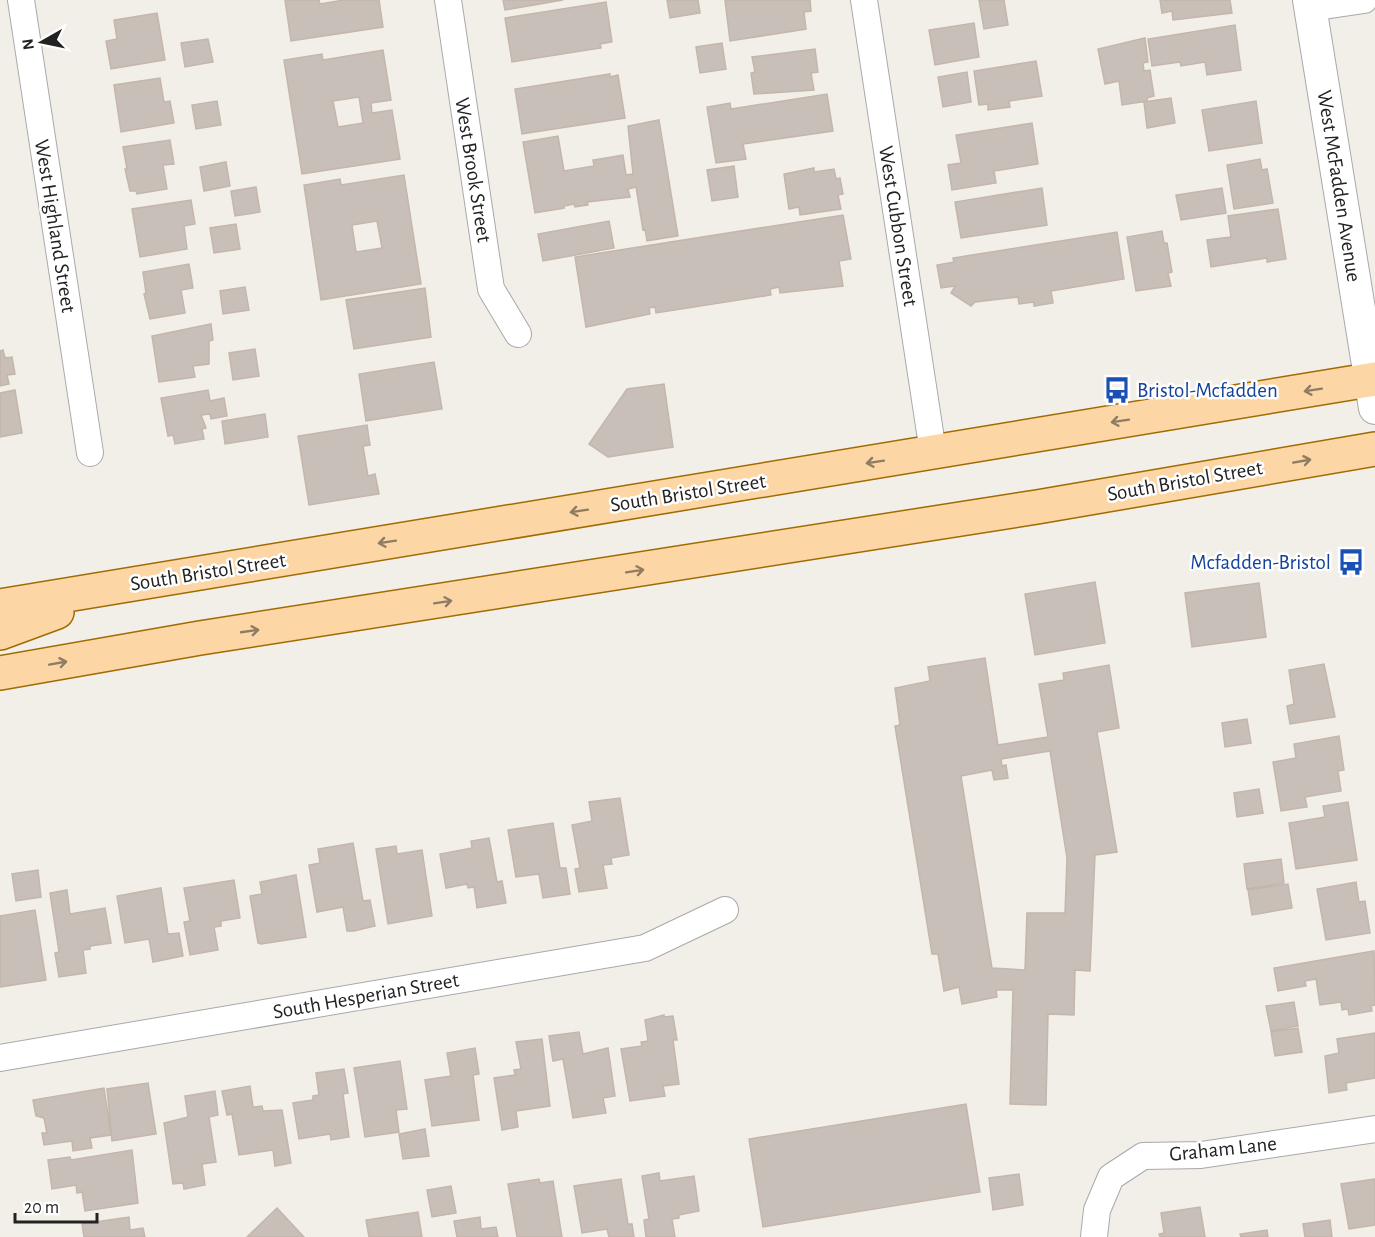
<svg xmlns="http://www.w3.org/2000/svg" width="1375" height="1237" font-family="'Alegreya Sans',sans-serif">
<rect width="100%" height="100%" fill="#f2efe9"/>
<path fill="#c7bfb8" stroke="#c4b6ab" stroke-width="1.5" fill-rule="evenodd" d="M 285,0 L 319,0 L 320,4 L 344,0 L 379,0 L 383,27 L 291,41 Z
M 503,0 L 563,0 L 505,10 Z
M 667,0 L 698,0 L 700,13 L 670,18 Z
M 725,0 L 810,0 L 811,11 L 804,12 L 806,29 L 730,41 Z
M 979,0 L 1004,0 L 1008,25 L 984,29 Z
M 1160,0 L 1230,0 L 1232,13 L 1173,20 L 1172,11 L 1162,13 Z
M 606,2 L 612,42 L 600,44 L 601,48 L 512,62 L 505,18 Z
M 157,13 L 165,60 L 111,69 L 106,41 L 117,39 L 114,20 Z
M 974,23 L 979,57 L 935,65 L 929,30 Z
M 1235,25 L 1241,70 L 1207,75 L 1205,62 L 1181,66 L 1180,62 L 1152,66 L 1148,39 Z
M 1145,38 L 1148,62 L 1143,63 L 1144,71 L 1150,70 L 1154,96 L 1147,98 L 1147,101 L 1122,105 L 1119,81 L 1105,84 L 1098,49 Z
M 208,39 L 213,62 L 185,67 L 181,43 Z
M 722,43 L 726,69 L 700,73 L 696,47 Z
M 815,49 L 818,72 L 811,73 L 814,90 L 754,94 L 751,73 L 755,72 L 752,57 Z
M 383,50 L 391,100 L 371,103 L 372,113 L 392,110 L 400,159 L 302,174 L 284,60 L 322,54 L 323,60 ZM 359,97 L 363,123 L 338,127 L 333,101 Z
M 1036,61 L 1042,96 L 1009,101 L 1010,107 L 988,110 L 988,104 L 979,105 L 974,71 Z
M 967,72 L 971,102 L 943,107 L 938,77 Z
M 610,74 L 610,77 L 618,75 L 625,118 L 522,134 L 515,89 Z
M 160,78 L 164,102 L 170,101 L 174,123 L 121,132 L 114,85 Z
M 827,94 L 833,131 L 743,144 L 746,159 L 716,163 L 707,107 L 730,103 L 731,109 Z
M 1171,98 L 1175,123 L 1147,128 L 1144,102 Z
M 217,101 L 221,125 L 196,129 L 192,105 Z
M 1256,101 L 1262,143 L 1209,151 L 1202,110 Z
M 659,120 L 678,236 L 647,241 L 645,229 L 643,230 L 636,187 L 628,189 L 630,197 L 587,202 L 588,205 L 575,207 L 574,204 L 564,206 L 564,208 L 535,213 L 523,142 L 558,136 L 564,171 L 594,166 L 593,160 L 623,155 L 626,175 L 633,174 L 628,126 Z
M 1032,123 L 1038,164 L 994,171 L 996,183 L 952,190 L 948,165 L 961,163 L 956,135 Z
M 170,140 L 174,164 L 163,165 L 167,189 L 137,194 L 136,191 L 130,191 L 125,169 L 127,169 L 123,147 Z
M 1260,159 L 1262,170 L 1267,169 L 1273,203 L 1234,209 L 1227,165 Z
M 226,162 L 230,186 L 204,191 L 200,167 Z
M 734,166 L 738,197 L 712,201 L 707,170 Z
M 814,168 L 814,172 L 834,169 L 836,179 L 840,178 L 843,194 L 838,195 L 841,209 L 800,215 L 799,207 L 789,209 L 784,174 Z
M 404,175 L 421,284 L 321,300 L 304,185 L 340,179 L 341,185 ZM 377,221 L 382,248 L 356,252 L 352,225 Z
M 256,187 L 260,212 L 235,216 L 231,191 Z
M 1042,188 L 1047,225 L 961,238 L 955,202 Z
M 1222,188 L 1226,213 L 1181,220 L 1176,195 Z
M 191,200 L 195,224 L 184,226 L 187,249 L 140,257 L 132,209 Z
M 1278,209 L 1286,259 L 1267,262 L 1267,258 L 1211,267 L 1207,240 L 1231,237 L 1228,216 Z
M 843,215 L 851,259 L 839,261 L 843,286 L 780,293 L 779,287 L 770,289 L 771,295 L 656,313 L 655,307 L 649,308 L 650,314 L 586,327 L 575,257 Z
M 609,221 L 614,248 L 543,261 L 538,234 Z
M 236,224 L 240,249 L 214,253 L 210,228 Z
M 1162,231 L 1164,243 L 1167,243 L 1172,272 L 1168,273 L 1171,286 L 1136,291 L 1127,237 Z
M 1117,232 L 1124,279 L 1051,291 L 1053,303 L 1034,306 L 1034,302 L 1019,304 L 1018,297 L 975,302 L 971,306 L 951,293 L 955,286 L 941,288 L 937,265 L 954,262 L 953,258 Z
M 189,264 L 193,288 L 181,290 L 185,313 L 150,319 L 144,294 L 146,293 L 143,272 Z
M 245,287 L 249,310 L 223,314 L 220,291 Z
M 425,288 L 431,337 L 354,349 L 346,300 Z
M 211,324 L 213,340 L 209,341 L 209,364 L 193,366 L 195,377 L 159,382 L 152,336 Z
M 255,349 L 259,376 L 233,380 L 229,353 Z
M 3,350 L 5,358 L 12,357 L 15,374 L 7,375 L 9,384 L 0,386 L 0,351 Z
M 434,362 L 442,409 L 366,421 L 359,374 Z
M 664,384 L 673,447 L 608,457 L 589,444 L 627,389 Z
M 15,390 L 22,433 L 0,437 L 0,393 Z
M 208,390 L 210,401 L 224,398 L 227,416 L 211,419 L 210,414 L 201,415 L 206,428 L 202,429 L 204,439 L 175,444 L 173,435 L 168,436 L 161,398 Z
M 265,414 L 268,437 L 225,444 L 222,421 Z
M 367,425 L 370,445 L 363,446 L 368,476 L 375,474 L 379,494 L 309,505 L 298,436 Z
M 1095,582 L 1105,643 L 1035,655 L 1025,594 Z
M 1259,583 L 1266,637 L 1192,647 L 1185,593 Z
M 985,658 L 998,745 L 1048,737 L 1039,684 L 1064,680 L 1063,673 L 1109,665 L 1119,728 L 1097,732 L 1117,852 L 1095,855 L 1090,971 L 1075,970 L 1074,1015 L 1048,1014 L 1046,1105 L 1010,1104 L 1013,990 L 996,990 L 997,997 L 962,1004 L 959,987 L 944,991 L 938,954 L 932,954 L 895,726 L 900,725 L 895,688 L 930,681 L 928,667 ZM 1050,751 L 1067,858 L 1065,913 L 1027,913 L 1025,970 L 992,968 L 961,776 L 992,770 L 994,780 L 1008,778 L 1006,765 L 1002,766 L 1001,759 Z
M 1324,664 L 1335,717 L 1290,724 L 1287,706 L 1294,704 L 1289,670 Z
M 1247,719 L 1251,743 L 1225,747 L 1222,723 Z
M 1339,736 L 1344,770 L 1338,771 L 1341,791 L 1305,797 L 1307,807 L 1281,811 L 1273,762 L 1296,758 L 1294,744 Z
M 1259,789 L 1263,813 L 1237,817 L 1234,793 Z
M 620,798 L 629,855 L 611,858 L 612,864 L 603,865 L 607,888 L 579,892 L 575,869 L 580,868 L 572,825 L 592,821 L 589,802 Z
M 1348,802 L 1357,860 L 1296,869 L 1289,823 L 1325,817 L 1323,806 Z
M 553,823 L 560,868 L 566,868 L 570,894 L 543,898 L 539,874 L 516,877 L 508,830 Z
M 489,838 L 497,882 L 502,881 L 506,903 L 477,908 L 474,887 L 468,888 L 467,884 L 446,888 L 440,854 L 472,848 L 471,841 Z
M 353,843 L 363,901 L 370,900 L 375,926 L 354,931 L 347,931 L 343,907 L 317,912 L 309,865 L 320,863 L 318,849 Z
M 396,846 L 397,854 L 422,850 L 432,916 L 388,924 L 376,849 Z
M 1281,859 L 1284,883 L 1247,889 L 1244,864 Z
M 38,870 L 41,897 L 16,901 L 12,874 Z
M 296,875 L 306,937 L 261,944 L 258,943 L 250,896 L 262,894 L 260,882 Z
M 234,880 L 240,918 L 221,921 L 221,926 L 214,927 L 218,950 L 190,955 L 184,922 L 190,921 L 184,888 Z
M 1356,882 L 1359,902 L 1365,901 L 1370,933 L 1326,940 L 1317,889 Z
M 1288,884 L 1292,908 L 1252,915 L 1248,890 Z
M 161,888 L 168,934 L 179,933 L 183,956 L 153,962 L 149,939 L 125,943 L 117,896 Z
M 67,890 L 70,914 L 105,908 L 111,943 L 90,946 L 90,949 L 83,950 L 86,973 L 59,977 L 55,953 L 59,952 L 50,893 Z
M 35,910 L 46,980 L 0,987 L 0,916 Z
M 1374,951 L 1375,1005 L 1371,1006 L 1372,1011 L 1349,1015 L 1348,1009 L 1342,1010 L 1341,1002 L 1320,1005 L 1316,979 L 1305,981 L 1306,986 L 1278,991 L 1274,968 Z
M 1294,1002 L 1298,1026 L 1271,1031 L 1266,1006 Z
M 664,1015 L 664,1017 L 673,1016 L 677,1040 L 673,1040 L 679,1084 L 663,1086 L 665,1096 L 630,1101 L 621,1049 L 642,1046 L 641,1042 L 648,1041 L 645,1020 Z
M 1298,1028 L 1302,1052 L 1275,1056 L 1271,1032 Z
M 579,1032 L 583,1054 L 608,1048 L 615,1096 L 603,1098 L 606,1113 L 573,1118 L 563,1059 L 553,1061 L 549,1036 Z
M 1375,1033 L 1375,1078 L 1346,1083 L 1347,1090 L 1329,1093 L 1325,1056 L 1339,1053 L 1337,1039 Z
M 542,1039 L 550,1106 L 516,1111 L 518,1127 L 502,1130 L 494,1078 L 515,1075 L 514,1070 L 521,1069 L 516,1042 Z
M 475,1048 L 479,1074 L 473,1075 L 479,1120 L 432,1126 L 425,1080 L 451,1076 L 447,1053 Z
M 400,1061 L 407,1109 L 396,1110 L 399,1132 L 365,1137 L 354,1068 Z
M 344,1069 L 348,1093 L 343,1094 L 349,1137 L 331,1140 L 330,1134 L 299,1139 L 293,1103 L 313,1100 L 313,1096 L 319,1095 L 316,1073 Z
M 148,1083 L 156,1134 L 112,1141 L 107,1089 Z
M 250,1086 L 253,1107 L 262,1106 L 263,1111 L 282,1110 L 291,1163 L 275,1166 L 273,1150 L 239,1155 L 232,1114 L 227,1115 L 222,1091 Z
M 104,1088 L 111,1135 L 90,1138 L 92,1148 L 73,1151 L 72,1141 L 44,1145 L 42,1133 L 47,1133 L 44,1118 L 36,1116 L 33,1100 Z
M 215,1091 L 218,1115 L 209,1117 L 216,1162 L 202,1164 L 205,1185 L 184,1189 L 183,1183 L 173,1184 L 164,1123 L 188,1117 L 185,1096 Z
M 966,1104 L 980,1192 L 763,1227 L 749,1139 Z
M 425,1129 L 429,1156 L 403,1159 L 399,1134 Z
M 132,1150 L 138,1203 L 85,1211 L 82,1192 L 77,1193 L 76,1185 L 52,1189 L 48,1160 L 70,1157 L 71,1160 Z
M 659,1173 L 660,1181 L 694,1176 L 699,1211 L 679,1215 L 679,1218 L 672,1219 L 675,1237 L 646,1237 L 644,1220 L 649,1219 L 642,1176 Z
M 1019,1174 L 1023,1205 L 993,1210 L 989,1178 Z
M 539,1179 L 540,1183 L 553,1181 L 562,1237 L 517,1237 L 508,1184 Z
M 621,1179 L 628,1224 L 632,1224 L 634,1237 L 609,1237 L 607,1229 L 582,1233 L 574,1186 Z
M 1375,1179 L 1375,1225 L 1349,1229 L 1341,1184 Z
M 451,1186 L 456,1213 L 432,1217 L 427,1190 Z
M 1200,1207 L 1205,1237 L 1160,1237 L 1159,1234 L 1164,1233 L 1161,1213 Z
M 277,1208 L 304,1237 L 247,1237 Z
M 418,1212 L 422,1237 L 369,1237 L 366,1220 Z
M 129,1217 L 130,1230 L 143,1228 L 145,1237 L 84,1237 L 82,1224 Z
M 480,1217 L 481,1229 L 496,1227 L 498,1237 L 457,1237 L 454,1221 Z
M 1330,1220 L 1332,1237 L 1305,1237 L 1303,1224 Z
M 1267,1230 L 1268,1237 L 1241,1237 L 1240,1234 Z"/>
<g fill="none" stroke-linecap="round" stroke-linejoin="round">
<defs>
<path id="minor" d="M 21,0 L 90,453
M 448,0 L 491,289 L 518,334
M 864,0 L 933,452
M 1310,8 L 1364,0
M 0,1058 L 645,948 L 725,910
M 1094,1237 L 1097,1210 L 1111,1177 L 1143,1156 L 1201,1155 L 1375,1129"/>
<path id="tertiary" d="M 1309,0 L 1375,408"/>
<path id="primary" d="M 0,606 L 1375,379
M 0,633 L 57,612
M 0,673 L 200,638 L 1037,507 L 1375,449"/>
</defs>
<use href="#minor" stroke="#a9a9a9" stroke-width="28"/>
<use href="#tertiary" stroke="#a9a9a9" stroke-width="34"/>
<use href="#primary" stroke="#a06b00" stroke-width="36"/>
<use href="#minor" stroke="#fff" stroke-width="26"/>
<use href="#tertiary" stroke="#fff" stroke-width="32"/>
<use href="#primary" stroke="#fcd6a4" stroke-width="33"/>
</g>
<defs><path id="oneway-shaft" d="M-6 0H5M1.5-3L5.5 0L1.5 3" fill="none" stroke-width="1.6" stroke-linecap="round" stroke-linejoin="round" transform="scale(1.5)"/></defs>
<g stroke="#8f7c63">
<use href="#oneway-shaft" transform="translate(1313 390) rotate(171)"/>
<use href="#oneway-shaft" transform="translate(1120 421) rotate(171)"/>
<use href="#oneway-shaft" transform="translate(1302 461) rotate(-10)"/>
<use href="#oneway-shaft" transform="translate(875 462) rotate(171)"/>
<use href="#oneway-shaft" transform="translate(579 511) rotate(171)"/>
<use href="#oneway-shaft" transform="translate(387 542) rotate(171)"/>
<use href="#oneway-shaft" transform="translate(635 571) rotate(-9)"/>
<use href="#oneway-shaft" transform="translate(443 602) rotate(-9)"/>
<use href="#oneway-shaft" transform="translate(250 631) rotate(-8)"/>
<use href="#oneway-shaft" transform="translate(58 663) rotate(-10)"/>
</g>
<defs>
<symbol id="bus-bare" viewBox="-9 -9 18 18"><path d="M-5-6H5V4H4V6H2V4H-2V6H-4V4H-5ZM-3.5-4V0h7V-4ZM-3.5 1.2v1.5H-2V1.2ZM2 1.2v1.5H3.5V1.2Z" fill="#1a4fb4" stroke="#fff" stroke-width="2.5" paint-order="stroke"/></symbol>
</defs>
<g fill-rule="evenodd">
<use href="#bus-bare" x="1098" y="371" width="38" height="38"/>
<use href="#bus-bare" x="1332" y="543" width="38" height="38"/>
</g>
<g text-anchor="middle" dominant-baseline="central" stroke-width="5" stroke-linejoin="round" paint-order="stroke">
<g font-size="21" fill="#222" stroke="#fff">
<text transform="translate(473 170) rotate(81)">West Brook Street</text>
<text transform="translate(1339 186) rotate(81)">West McFadden Avenue</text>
<text transform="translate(55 226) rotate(81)">West Highland Street</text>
<text transform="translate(898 226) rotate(81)">West Cubbon Street</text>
<text transform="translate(1185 481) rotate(-10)">South Bristol Street</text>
<text transform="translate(688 493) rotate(-9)">South Bristol Street</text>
<text transform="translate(208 572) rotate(-9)">South Bristol Street</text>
<text transform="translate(366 996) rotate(-10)">South Hesperian Street</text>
<text transform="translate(1223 1149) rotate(-6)">Graham Lane</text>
</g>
<g font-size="21" fill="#164399" stroke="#fff" text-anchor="start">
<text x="1137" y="390">Bristol-Mcfadden</text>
<text x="1331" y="562" text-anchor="end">Mcfadden-Bristol</text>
</g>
</g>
<g transform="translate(42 42) rotate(261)" stroke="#ffffff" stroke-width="4.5" paint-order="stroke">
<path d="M0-4.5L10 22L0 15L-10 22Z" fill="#222222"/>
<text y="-9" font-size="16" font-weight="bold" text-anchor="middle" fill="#222222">N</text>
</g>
<path d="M15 1213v9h82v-9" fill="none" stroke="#222222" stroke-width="3"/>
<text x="24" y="1213" font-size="18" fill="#222222" stroke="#ffffff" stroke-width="4.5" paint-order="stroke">20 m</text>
</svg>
